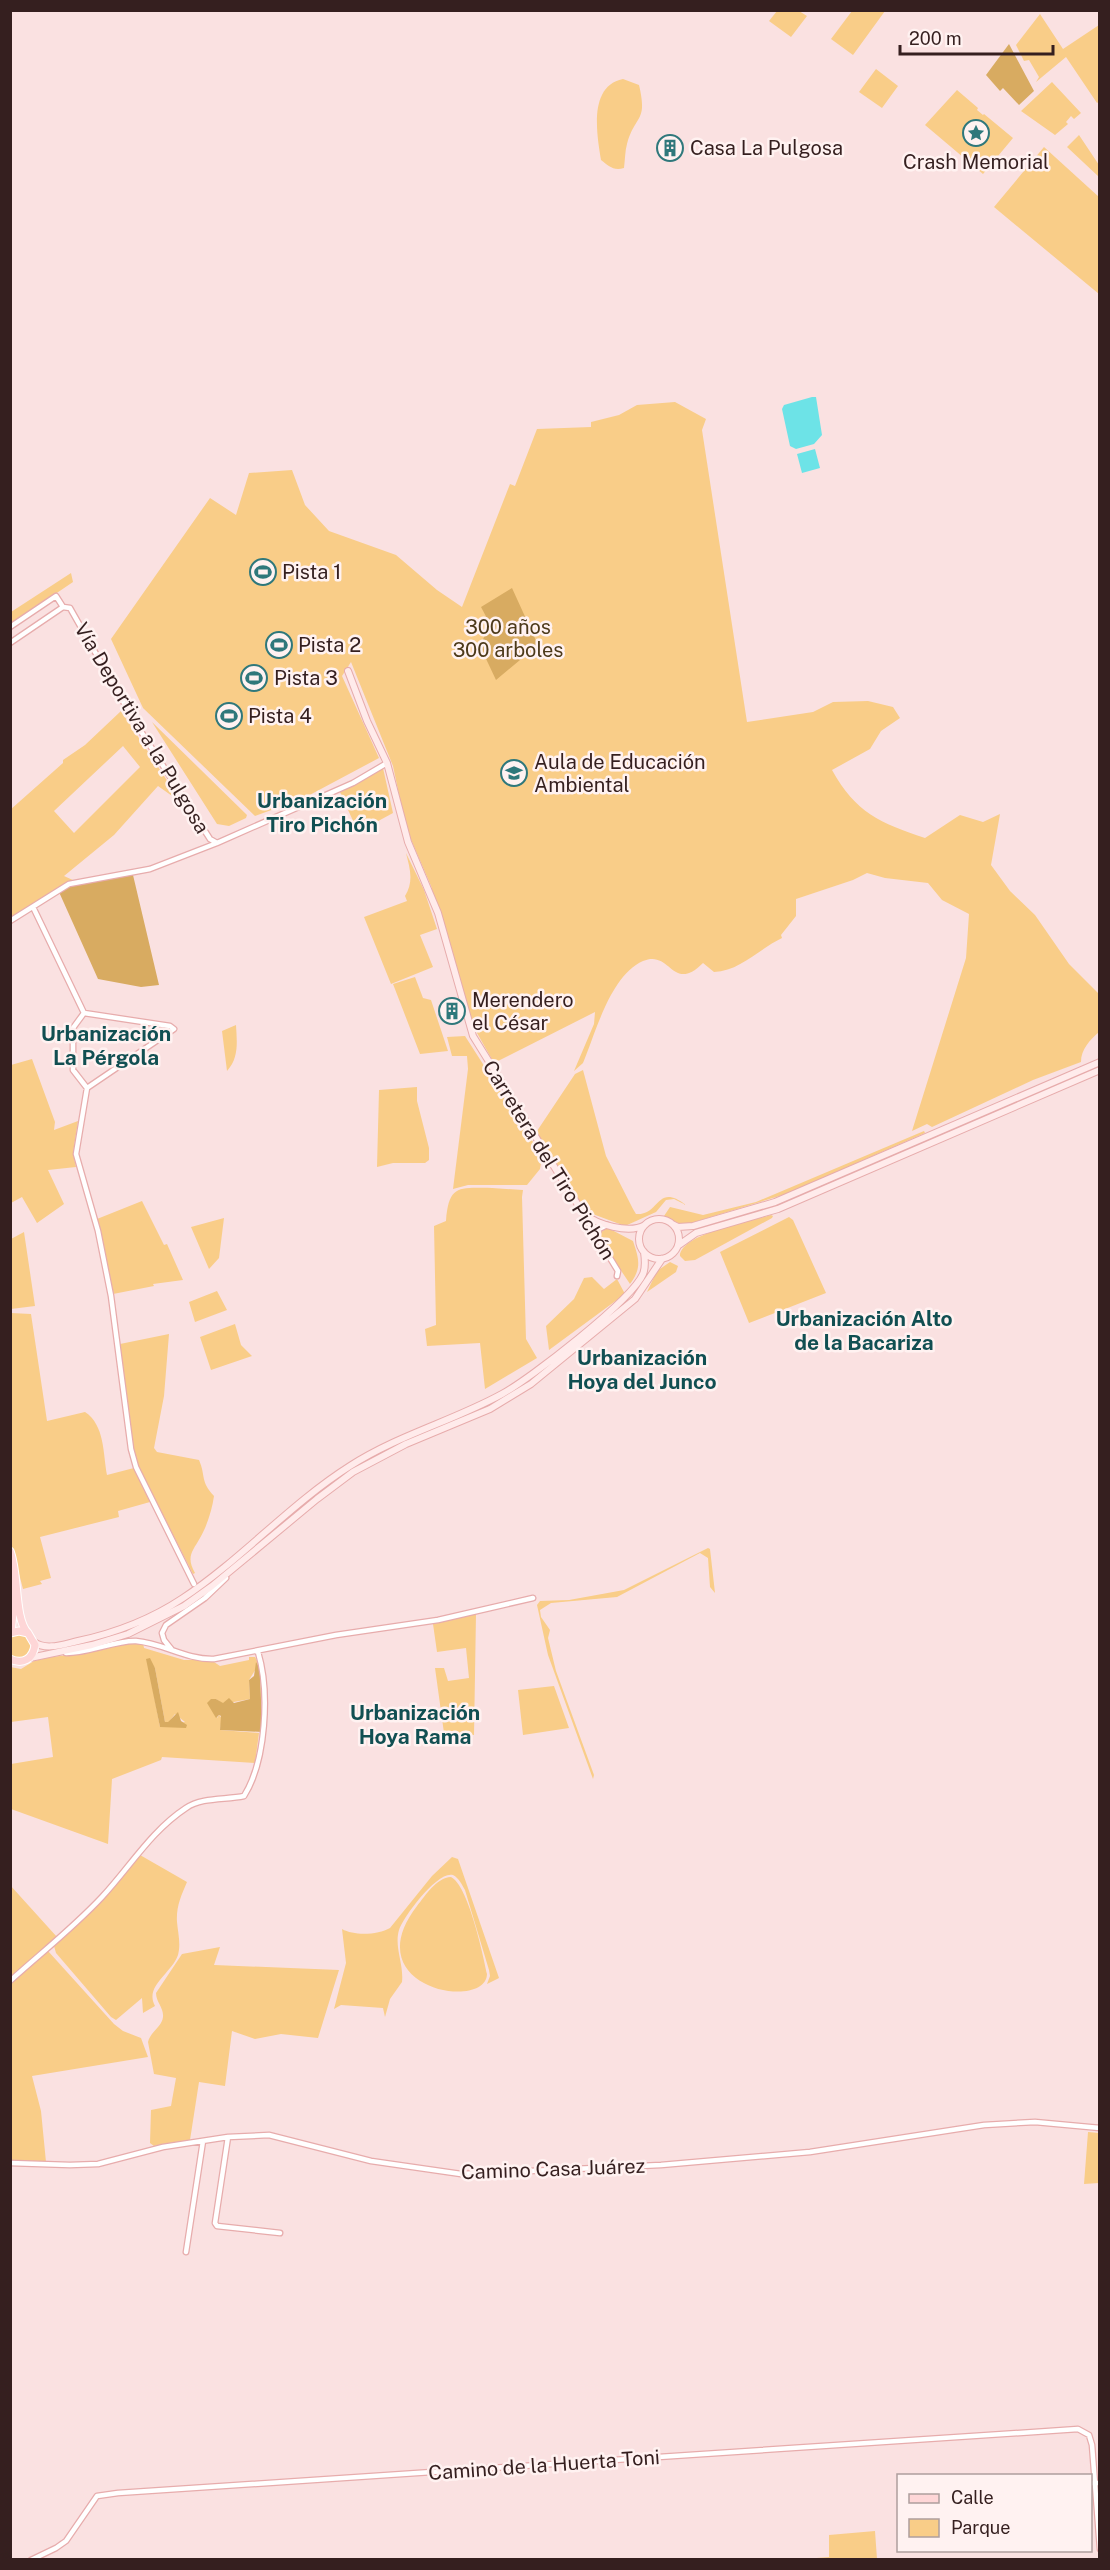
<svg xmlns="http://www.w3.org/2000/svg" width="1110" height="2570" font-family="'Public Sans',sans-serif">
<rect width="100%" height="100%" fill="#fae1e1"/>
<path fill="#f9cd88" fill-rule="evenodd" d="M 777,11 L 799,11 L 807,16 L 791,37 L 769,21 Z
M 852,11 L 885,11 L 853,55 L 831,39 Z
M 1040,14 L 1063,49 L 1099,25 L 1100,101 L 1097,103 L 1066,57 L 1036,82 L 1039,77 L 1029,60 L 1024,61 L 1016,45 Z
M 876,69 L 898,86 L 882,108 L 859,92 Z
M 623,79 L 639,85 C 648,123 635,114 627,144 C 625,151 625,160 624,168 C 613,171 609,166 601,160 C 597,135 588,86 623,79 Z
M 1052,82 L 1081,113 L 1074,119 L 1071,116 L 1066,122 L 1068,124 L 1055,135 L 1021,111 Z
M 957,90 L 978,108 L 977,110 L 983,115 L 984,114 L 1013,138 L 983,174 L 925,125 Z
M 1079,135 L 1099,165 L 1099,177 L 1067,147 Z
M 1044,147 L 1099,197 L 1099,294 L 994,207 Z
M 675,402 L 706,419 L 702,430 L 747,722 L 813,712 L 833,702 L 868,701 L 893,707 L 900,718 L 881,731 L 870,749 L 832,770 C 856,813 880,823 925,838 L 960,815 L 983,822 L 1000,814 L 991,865 L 1010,891 L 1035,915 L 1069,964 L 1099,994 L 1099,1032 C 1090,1040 1081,1049 1081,1062 L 1033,1080 L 932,1127 L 927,1124 L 912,1131 L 966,958 L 969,914 L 942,900 L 928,883 L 885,878 L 867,873 L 853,880 L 796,899 L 796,916 L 781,935 L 782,938 C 759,949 740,971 714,972 L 703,963 C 672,994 671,949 643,961 C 610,976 596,1032 583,1063 L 574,1071 L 594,1024 L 595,1012 L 494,1063 L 477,1033 L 466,1004 L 431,886 L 406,828 L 393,766 L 351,662 L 342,676 L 379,758 L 304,798 L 255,816 L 143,708 L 111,639 L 210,498 L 236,515 L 249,473 L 292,470 L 305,505 L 329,531 L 396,555 L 437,590 L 462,607 L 510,484 L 515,486 L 537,429 L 591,427 L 591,422 L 619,415 L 637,405 Z
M 71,573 L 73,582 L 11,624 L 11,612 Z
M 121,711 L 182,803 L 158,786 L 114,835 L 64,876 L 75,881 L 59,887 L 11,919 L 10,810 L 63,763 L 63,760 L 85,745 ZM 123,746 L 140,767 L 74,833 L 54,811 Z
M 152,722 L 247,815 L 246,818 L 229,826 L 217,824 Z
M 383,768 L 393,813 L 358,832 L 340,792 Z
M 406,853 L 424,890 L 437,929 L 420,935 L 433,967 L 391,984 L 364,917 L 407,901 L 405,896 C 414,881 410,869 406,853 Z
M 415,977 L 423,998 L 431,1000 L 448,1051 L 420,1054 L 393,984 Z
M 236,1025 C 237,1042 239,1058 227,1071 L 222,1031 Z
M 465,1036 L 542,1156 L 540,1169 L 527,1185 L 468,1185 L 453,1189 L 468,1069 L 467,1056 L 452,1056 L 447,1037 Z
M 32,1059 L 55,1122 L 54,1130 L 78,1121 L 73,1153 L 76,1167 L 48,1170 L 64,1204 L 37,1223 L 22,1197 L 11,1203 L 11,1065 Z
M 583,1070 L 606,1156 L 633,1209 L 636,1214 C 660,1216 656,1182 686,1205 L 674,1199 L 666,1200 L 656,1212 L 625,1226 L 590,1213 L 581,1205 L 535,1134 L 575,1074 Z
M 417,1087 L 417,1101 L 429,1148 L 429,1160 L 425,1163 L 393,1163 L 377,1167 L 379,1090 Z
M 924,1131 L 925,1133 L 786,1194 L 688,1224 L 678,1223 L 664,1216 L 670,1207 L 703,1215 L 756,1202 Z
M 492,1188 L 523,1190 L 522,1197 L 526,1339 L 537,1358 L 485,1389 L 480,1343 L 427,1346 L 425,1329 L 436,1325 L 434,1226 L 446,1221 C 449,1184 459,1188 492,1188 Z
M 142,1201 L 164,1245 L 167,1244 L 183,1280 L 153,1284 L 154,1286 L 113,1294 L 97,1219 Z
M 771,1215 L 773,1216 L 772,1218 L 695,1260 L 685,1261 L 680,1256 C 680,1234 751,1221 771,1215 Z
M 789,1217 L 793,1220 L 826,1293 L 749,1323 L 720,1252 Z
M 224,1218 L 219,1258 L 209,1269 L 191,1227 Z
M 608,1228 L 633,1241 C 639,1259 642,1268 630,1284 L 598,1236 L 599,1233 Z
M 24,1232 L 35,1306 L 11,1309 L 11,1239 Z
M 670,1262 L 678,1266 L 676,1272 L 647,1292 L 657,1271 Z
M 592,1277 L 604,1289 L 617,1279 L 625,1294 L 549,1350 L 546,1326 L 574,1299 L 584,1278 Z
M 217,1291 L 227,1310 L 195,1322 L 189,1302 Z
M 11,1313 L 31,1314 L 47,1421 L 85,1412 C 105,1425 103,1454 107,1475 L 134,1468 L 150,1502 L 118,1511 L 119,1517 L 40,1537 L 51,1578 L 40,1581 L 42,1584 L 23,1589 L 11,1543 Z
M 235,1324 L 241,1345 L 252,1356 L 211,1370 L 200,1337 Z
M 169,1334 L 164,1396 L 154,1448 L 157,1452 L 199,1460 C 206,1476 200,1481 214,1496 C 212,1510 207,1526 200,1538 C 192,1552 186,1557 195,1573 L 193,1574 L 137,1464 L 133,1452 L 120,1344 Z
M 708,1548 L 710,1549 L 715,1593 L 710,1587 L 708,1558 L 700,1553 L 617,1597 L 551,1603 L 540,1610 L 541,1617 L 550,1630 L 548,1638 L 556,1671 L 594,1775 L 593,1779 L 548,1655 L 537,1605 L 540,1601 L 569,1600 L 624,1590 Z
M 476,1614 L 474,1735 L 444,1733 L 435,1668 L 444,1668 L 448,1681 L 469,1678 L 466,1648 L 437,1652 L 433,1624 Z
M 20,1634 L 27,1636 L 32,1647 L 26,1657 L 18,1659 L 11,1656 L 11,1637 Z
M 131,1642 L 143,1643 L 144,1648 L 184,1660 L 211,1660 L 220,1666 L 249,1660 L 249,1657 L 255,1657 L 259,1664 L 249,1680 L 250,1699 L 223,1704 L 216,1699 L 211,1699 L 217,1718 L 219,1715 L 222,1718 L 220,1730 L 259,1733 L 255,1763 L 162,1757 L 161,1760 L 112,1779 L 108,1844 L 11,1809 L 11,1764 L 53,1757 L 48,1717 L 11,1722 L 10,1667 L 21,1669 L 34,1661 L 51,1657 L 87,1653 ZM 147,1659 L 155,1668 L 165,1722 L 168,1723 L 175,1714 L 185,1722 L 160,1727 Z
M 554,1686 L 569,1728 L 523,1735 L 518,1690 Z
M 140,1855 L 187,1882 C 181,1896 176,1907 177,1922 C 178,1933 181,1944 178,1955 C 172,1973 144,1986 155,2006 L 143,2013 L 142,1998 L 116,2020 L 111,2017 L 56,1953 L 54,1946 L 101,1902 Z
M 452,1857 L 458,1859 L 499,1978 L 487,1984 L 490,1976 L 489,1970 L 465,1890 C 462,1885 459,1878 453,1875 C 438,1870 403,1917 399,1930 C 394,1947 404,1964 402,1982 L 390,1999 L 385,2017 L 383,2008 L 341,2005 L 334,2009 L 346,1963 L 342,1929 C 354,1936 378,1935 390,1928 L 432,1876 Z
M 451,1877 C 468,1885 483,1954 487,1974 C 486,2012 354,1988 417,1906 C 426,1895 436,1878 451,1877 Z
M 10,1885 L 57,1937 L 10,1979 Z
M 220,1947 L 214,1965 L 339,1970 L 318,2038 L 281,2034 L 255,2039 L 232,2031 L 225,2086 L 199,2082 L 190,2140 L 154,2146 L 150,2143 L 151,2110 L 171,2106 L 176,2078 L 154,2074 L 148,2042 C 150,2032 162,2027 163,2017 C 164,2008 156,2002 156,1993 L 182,1954 Z
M 48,1951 L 114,2024 L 123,2031 L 141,2038 L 148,2057 L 32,2076 L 41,2111 L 46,2162 L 11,2160 L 10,1984 Z
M 1088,2132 L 1099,2133 L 1099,2183 L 1084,2184 Z
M 875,2531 L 877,2559 L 804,2559 L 829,2557 L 829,2535 Z"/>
<path fill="#d8ab61" d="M 1009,44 L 1034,91 L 1019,105 L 1003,88 L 1000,91 L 986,75 Z
M 512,588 L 538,645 L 496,680 L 480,646 L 490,624 L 481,607 Z
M 133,875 L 159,985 L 141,987 L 98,979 L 59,892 L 69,885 Z
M 150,1658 L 155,1668 L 165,1722 L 168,1722 L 178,1712 L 181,1721 L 187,1725 L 186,1728 L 160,1727 L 146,1659 Z
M 256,1662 L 260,1669 L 262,1732 L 220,1730 L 221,1716 L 219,1715 L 216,1718 L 207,1703 L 211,1699 L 216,1699 L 223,1703 L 229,1698 L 234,1703 L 250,1699 L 249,1680 L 254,1676 Z"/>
<path fill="#6de3e7" d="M 812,397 L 816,397 L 822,435 L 814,444 L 796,449 L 790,446 L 782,409 L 784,405 Z
M 815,449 L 820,468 L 802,473 L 797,454 Z"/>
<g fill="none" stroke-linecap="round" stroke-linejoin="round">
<defs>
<path id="street" d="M 10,627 L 56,596 L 63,607 L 70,608 L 133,719 L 210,839 L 217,843 L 353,783 L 387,763
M 10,643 L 63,607
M 33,907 L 84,1013 L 73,1028 L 73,1070 L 87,1088 L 76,1154 L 98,1231 L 111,1296 L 131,1449 L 136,1467 L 194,1584
M 10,921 L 69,884 L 150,869 L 217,843
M 84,1013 L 170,1026 L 174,1029 L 87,1088
M 583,1214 L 618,1271 L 617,1276
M 597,1237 L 599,1229 L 607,1225
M 172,1650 L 164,1640 L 162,1633 L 166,1625 L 205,1598 L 226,1578
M 66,1653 C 90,1653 116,1640 136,1641 C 163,1643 186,1660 214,1659 L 336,1635 L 438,1620 L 533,1598
M 10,1981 C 41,1953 73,1928 102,1897 C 130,1867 151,1831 186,1808 C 202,1797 226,1800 244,1796 C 266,1761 270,1692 258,1652
M 228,2137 L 215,2223 L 217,2226 L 280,2233
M 10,2163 L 70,2165 L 98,2164 L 163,2147 L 228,2137 L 269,2135 L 371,2161 L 461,2174 L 661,2165 L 810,2152 L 984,2125 L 1035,2122 L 1100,2128
M 186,2252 L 203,2141
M 1090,2483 L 1100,2483
M 31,2560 L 56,2548 L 66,2541 L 97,2496 L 118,2493 L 1078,2429 L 1089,2435 L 1092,2445 L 1100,2549"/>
<path id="secondary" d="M 348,671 L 367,721 L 387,763 L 408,842 L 438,913 L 473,1036 L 583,1213 C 597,1225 629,1234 645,1225
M639 1239a20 20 0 1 1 40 0a20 20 0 1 1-40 0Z
M 672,1224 L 678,1227 L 693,1226 L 775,1202 L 1100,1062
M 679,1245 L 696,1233 L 778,1209 L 1100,1070
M 34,1642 C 46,1651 64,1644 78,1641 C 115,1633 150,1620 183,1598 C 242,1559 290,1504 350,1466 C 398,1435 453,1421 502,1394 C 530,1379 632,1300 643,1274 C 646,1267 645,1259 644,1252
M 30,1658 L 92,1645 L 128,1634 L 184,1606 L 212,1586 L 317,1499 L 353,1472 L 406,1444 L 490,1409 L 531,1384 L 635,1299 L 662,1259"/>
<path id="primary" d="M 10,1551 C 19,1574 14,1619 28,1633
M 10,1575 L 14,1603 L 11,1633
M 10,1633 L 19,1631 L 28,1633 L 35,1645 C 33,1659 23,1665 10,1659"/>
</defs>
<use href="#street" stroke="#e7acac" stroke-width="7"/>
<use href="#secondary" stroke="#e7acac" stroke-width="8"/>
<use href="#primary" stroke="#fff" stroke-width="9"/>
<use href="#street" stroke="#fff" stroke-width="4.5"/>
<use href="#secondary" stroke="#ffebeb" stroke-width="6"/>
<use href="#primary" stroke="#fed6d7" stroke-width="7"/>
</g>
<defs>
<symbol id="sight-ring" viewBox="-11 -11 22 22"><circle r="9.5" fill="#fff2f1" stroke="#2f787b" stroke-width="1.5"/><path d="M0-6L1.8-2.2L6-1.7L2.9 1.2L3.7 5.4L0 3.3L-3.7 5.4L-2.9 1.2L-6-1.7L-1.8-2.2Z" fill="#2f787b"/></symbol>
<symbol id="building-ring" viewBox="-11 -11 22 22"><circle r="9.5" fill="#fff2f1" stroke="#2f787b" stroke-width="1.5"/><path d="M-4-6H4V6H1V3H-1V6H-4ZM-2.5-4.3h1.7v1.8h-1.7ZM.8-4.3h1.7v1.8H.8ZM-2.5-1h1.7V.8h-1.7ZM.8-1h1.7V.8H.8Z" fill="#2f787b"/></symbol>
<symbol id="stadium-ring" viewBox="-11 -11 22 22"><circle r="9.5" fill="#fff2f1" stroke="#2f787b" stroke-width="1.5"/><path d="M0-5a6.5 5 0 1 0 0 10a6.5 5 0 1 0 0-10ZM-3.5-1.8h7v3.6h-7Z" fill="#2f787b"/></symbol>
<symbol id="school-ring" viewBox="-11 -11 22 22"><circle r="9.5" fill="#fff2f1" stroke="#2f787b" stroke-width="1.5"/><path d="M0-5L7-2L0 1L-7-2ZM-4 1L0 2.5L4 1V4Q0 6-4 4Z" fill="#2f787b"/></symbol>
</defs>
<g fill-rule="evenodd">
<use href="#sight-ring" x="961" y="118" width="30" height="30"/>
<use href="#building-ring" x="655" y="133" width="30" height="30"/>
<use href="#stadium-ring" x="248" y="557" width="30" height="30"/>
<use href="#stadium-ring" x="264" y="630" width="30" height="30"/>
<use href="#stadium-ring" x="239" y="663" width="30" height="30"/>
<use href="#stadium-ring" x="214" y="701" width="30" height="30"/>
<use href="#school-ring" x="499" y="758" width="30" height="30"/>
<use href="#building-ring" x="437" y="996" width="30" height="30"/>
</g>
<g text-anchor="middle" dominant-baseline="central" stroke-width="5" stroke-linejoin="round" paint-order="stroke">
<g font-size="20" fill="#351f1f" stroke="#fff2f1" text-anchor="start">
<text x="690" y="148">Casa La Pulgosa</text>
<text x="976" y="162" text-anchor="middle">Crash Memorial</text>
<text x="282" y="572">Pista 1</text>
<text x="298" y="645">Pista 2</text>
<text x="274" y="678">Pista 3</text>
<text x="248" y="716">Pista 4</text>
<text x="534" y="762">Aula de Educación<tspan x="534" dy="23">Ambiental</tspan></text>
<text x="472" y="1000">Merendero<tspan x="472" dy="23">el César</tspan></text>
</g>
<g font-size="20" fill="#4d3a1a" stroke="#fff2f1">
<text x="508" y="627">300 años<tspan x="508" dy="23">300 arboles</tspan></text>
</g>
<g font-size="20" fill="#351f1f" stroke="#fff2f1">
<text transform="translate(142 728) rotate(59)">Vía Deportiva a la Pulgosa</text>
<text transform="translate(549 1160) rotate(58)">Carretera del Tiro Pichón</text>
<text transform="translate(553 2169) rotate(-2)">Camino Casa Juárez</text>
<text transform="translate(544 2465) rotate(-4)">Camino de la Huerta Toni</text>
</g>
<g font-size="21" font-weight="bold" fill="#114f52" stroke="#fff2f1">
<text x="322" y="800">Urbanización<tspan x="322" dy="24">Tiro Pichón</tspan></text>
<text x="106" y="1033">Urbanización<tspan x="106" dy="24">La Pérgola</tspan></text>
<text x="864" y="1318">Urbanización Alto<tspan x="864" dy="24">de la Bacariza</tspan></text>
<text x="642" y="1357">Urbanización<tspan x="642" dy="24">Hoya del Junco</tspan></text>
<text x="415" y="1712">Urbanización<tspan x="415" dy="24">Hoya Rama</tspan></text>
</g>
</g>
<rect width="1110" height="2570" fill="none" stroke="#351f1f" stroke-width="24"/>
<rect x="897" y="2474" width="195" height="78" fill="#fff2f1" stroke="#ae9e9d" stroke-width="1.5"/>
<rect x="909" y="2494" width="30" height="9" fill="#fed6d7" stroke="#ae9e9d" stroke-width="1.5"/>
<text x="951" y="2504" font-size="18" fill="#351f1f">Calle</text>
<rect x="909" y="2519" width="30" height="18" fill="#f9cd88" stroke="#ae9e9d" stroke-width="1.5"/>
<text x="951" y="2534" font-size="18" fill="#351f1f">Parque</text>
<path d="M900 45v9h153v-9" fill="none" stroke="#351f1f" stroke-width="3"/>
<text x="909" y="45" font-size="18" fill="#351f1f" stroke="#fff2f1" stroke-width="4.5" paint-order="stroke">200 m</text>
</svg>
